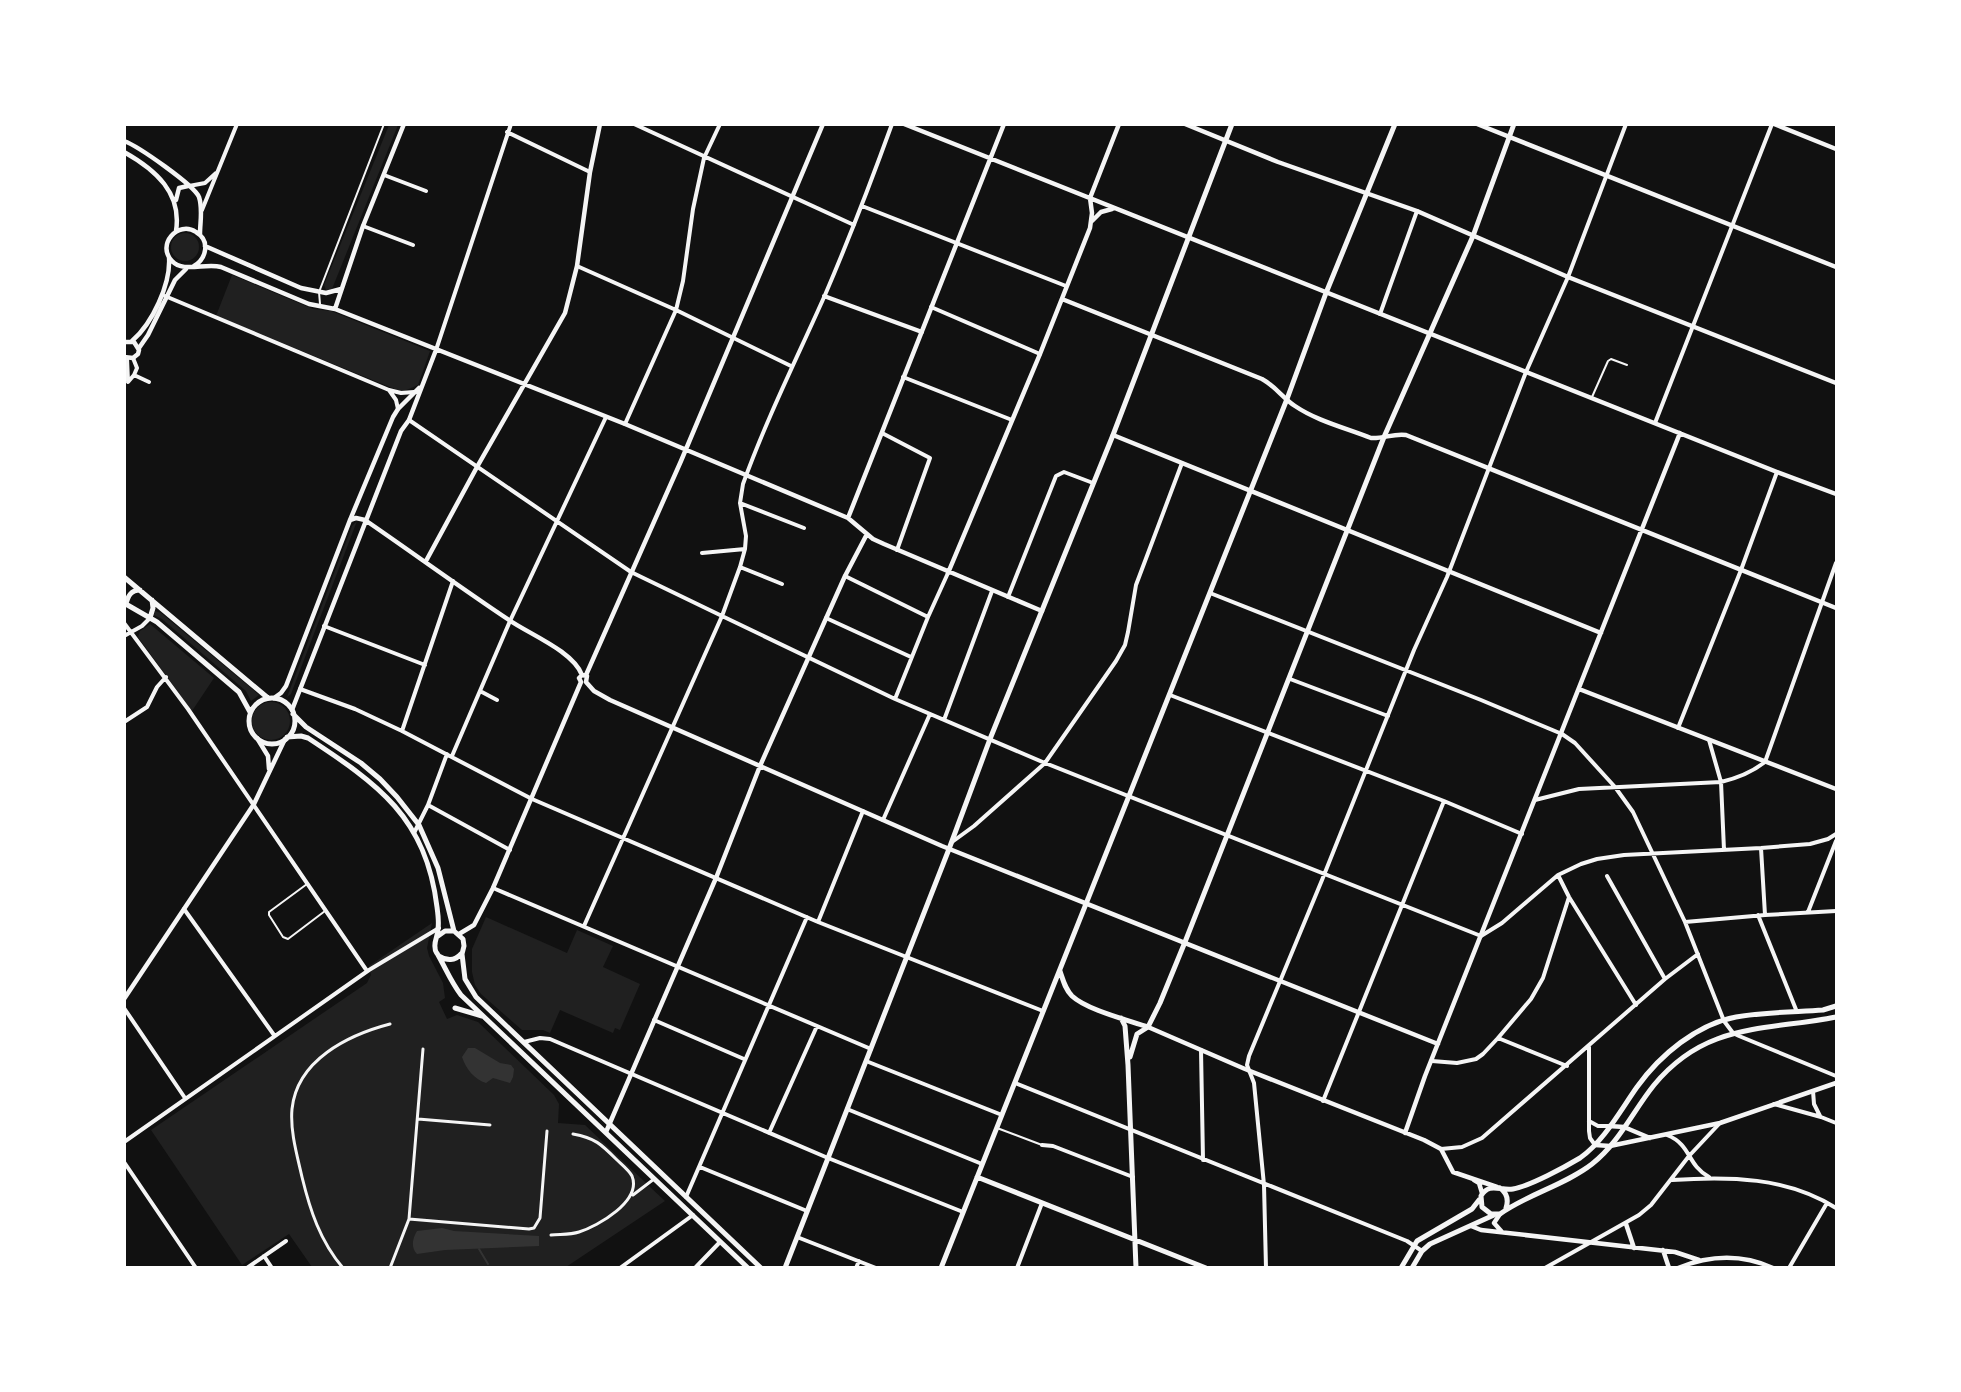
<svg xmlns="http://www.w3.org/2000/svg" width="1961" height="1392" font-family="'Roboto Condensed',sans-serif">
<rect width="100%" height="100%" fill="#111"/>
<path fill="#202020" d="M 389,125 L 398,125 L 332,289 L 326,290 L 324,285 Z
M171 247a14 14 0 1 1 28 0a14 14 0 1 1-28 0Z
M 232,275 L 313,309 L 331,311 L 430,351 L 418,385 L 402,392 L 216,316 Z
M 357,521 L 291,694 L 287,697 L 352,526 Z
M 155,611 L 161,613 L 251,688 L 259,695 L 251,701 L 246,691 L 162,619 L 154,615 Z
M 150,624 L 214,678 L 192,711 L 138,637 L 140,631 Z
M252 721a19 19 0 1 1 38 0a19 19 0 1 1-38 0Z
M 486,917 L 567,953 L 577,930 L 613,946 L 603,967 L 640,984 L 620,1030 L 615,1028 L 613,1033 L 560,1010 L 550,1033 L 543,1030 L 522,1030 L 481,994 L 475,985 L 472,972 L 472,949 Z
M 432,923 L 427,948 L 429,956 L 443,983 L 445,998 L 439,1002 L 447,1019 L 457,1015 L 478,1022 L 554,1095 L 559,1104 L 558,1123 L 585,1125 L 646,1183 L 643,1185 L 645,1188 L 649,1186 L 665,1201 L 566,1267 L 312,1267 L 289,1234 L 242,1265 L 151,1130 L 367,983 L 371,975 L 369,966 Z"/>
<path fill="#333" d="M 468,1048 L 475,1048 L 500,1063 L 511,1065 L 514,1069 L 513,1077 L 510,1083 L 493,1078 L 486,1083 C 475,1080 466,1069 462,1057 Z
M 442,1228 L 454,1231 L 539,1236 L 539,1246 L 445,1250 L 417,1254 C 411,1248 412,1239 417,1231 Z"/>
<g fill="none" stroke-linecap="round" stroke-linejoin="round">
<path stroke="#333" stroke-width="2" d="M 479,1249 L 488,1264"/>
<path stroke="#f5f5f5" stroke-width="2" d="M 320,304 L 319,292 L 384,124
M 1592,397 L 1608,361 L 1611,359 L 1627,365
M 307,884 L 269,912 L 269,915 L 283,937 L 288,939 L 325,911
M 997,1128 L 1042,1145"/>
<path stroke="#f5f5f5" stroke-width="3" d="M 423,1049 L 409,1219 L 529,1229 L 534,1228 L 540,1218 L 547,1131
M 418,1119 L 490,1125
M 633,1195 L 654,1179
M 551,1235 C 560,1234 570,1235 579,1232 C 598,1226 642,1201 632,1176 C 629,1170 621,1164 616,1159 C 601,1144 595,1138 573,1134
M 343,1268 C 320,1241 310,1210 302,1177 C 297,1155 290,1131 292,1109 C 297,1060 348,1035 390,1024
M 390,1268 L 409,1219"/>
<path stroke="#f5f5f5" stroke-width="4" d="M 634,124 L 854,225
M 507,132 L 590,172
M 384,175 L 426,191
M 189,186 L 205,183 L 216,173
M 862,206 L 1066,286
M 202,210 L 237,124
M 363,226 L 413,245
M 577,266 L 676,310 L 791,366
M 165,296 L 389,390 L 401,393 L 414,392
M 824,296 L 922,332
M 931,307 L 1040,354
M 1380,314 L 1417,211
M 436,350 L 511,124
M 127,358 L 128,381
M 133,358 L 137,368 L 134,375
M 903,377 L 1012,420
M 128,382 L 134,375 L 149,382
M 389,390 L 396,400 L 398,409
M 409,420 L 631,572 L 722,616 L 895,699 L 1045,763 L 1481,936 L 1502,923 L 1558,875 L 1581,864 L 1597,859 L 1624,855 L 1761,848 L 1810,844 L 1828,839 L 1836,834
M 1655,423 L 1772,124
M 625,424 L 676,310 L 683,281 L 693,209 L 704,158 L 720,124
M 882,433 L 930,458 L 897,550
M 740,503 L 804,528
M 702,553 L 745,549
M 740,567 L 782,584
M 845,576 L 928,617 L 948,573
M 1210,593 L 1481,700 L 1562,734 L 1575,743 L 1615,787 L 1633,812 L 1685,922 L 1724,1021 L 1733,1033 L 1739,1036 L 1836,1076
M 1008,597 L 1056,476 L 1064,472 L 1093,483
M 826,618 L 911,657
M 124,623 L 188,709 L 367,971
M 324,626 L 425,665
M 124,636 L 142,626 L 150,618
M 1290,679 L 1388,716
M 300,689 L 355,709 L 402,731 L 532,799 L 818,922 L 1043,1011
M 480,691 L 497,700
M 1170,695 L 1444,801 L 1522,834
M 895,699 L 928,617
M 944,720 L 992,591
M 124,722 L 147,707 L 157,687 L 166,677
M 1678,728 L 1741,570 L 1777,472
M 402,731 L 453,581
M 1709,740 L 1721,782 L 1724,850
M 452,756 L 510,621 L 606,417
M 1535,800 L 1579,789 L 1721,782 C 1738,778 1751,773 1765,762 L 1836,563
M 428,805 L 510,850
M 883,820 L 930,714
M 414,833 L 428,805 L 447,754
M 952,842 L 974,826 L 1045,763 L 1116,661 L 1125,645 L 1128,632 L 1136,585 L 1182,463
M 1761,848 L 1765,915
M 1558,875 L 1569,897 L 1636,1005
M 1607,876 L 1665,979
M 493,888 L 871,1049
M 184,909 L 274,1035
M 1808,912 L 1836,841
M 1758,915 L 1797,1012
M 818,922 L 863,811
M 1685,922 L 1765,915 L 1836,911
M 584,926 L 722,616 L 740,567 L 745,549 L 746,536 L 740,503 L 743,484 C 766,420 797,358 825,295 C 849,239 871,182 892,124
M 124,1008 L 185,1098
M 654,1020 L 744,1059
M 1498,1038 L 1567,1066
M 524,1042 L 540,1038 L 550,1039 L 828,1158 L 963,1212
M 1589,1047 L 1589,1131 L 1590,1138 L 1595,1145
M 1201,1050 L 1203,1160
M 866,1061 L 1002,1115
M 1432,1061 L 1457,1063 L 1476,1059 L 1483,1054 L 1498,1038 L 1531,999 L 1543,978 L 1569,897
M 1015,1083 L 1407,1241 L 1422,1251
M 1813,1091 L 1814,1104 L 1820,1116
M 1323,1101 L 1444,801
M 1774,1104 L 1821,1117 L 1836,1123
M 847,1109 L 982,1164
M 1589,1121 L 1598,1126 L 1609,1126
M 769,1133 L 817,1026
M 1667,1135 C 1692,1145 1686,1164 1709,1177
M 124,1142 L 369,970 L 439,928
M 1042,1145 L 1053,1146 L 1133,1177
M 1441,1149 L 1462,1147 L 1482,1138 L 1665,979 L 1698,954
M 124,1162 L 196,1268
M 700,1167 L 807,1211
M 1672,1180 C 1729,1176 1787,1177 1836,1208
M 686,1197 L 807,917
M 797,1237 L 876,1268
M 264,1256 L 272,1268
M 247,1268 L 286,1241
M 620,1268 L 693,1215
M 695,1268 L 720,1242
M 856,1268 L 859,1261
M 1017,1268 L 1042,1203
M 1266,1268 L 1264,1185 L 1254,1083 L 1247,1065 L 1249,1056 L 1322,880 L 1414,650 L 1447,577 L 1526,372 L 1568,277 L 1626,124
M 1545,1268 L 1639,1215 L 1651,1205 L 1689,1156 L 1719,1124
M 1789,1268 L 1827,1203"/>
<path stroke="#f5f5f5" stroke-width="4.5" d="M 904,124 L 1777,472 L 1836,494
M 1185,124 L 1278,162 L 1417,211 L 1568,277 L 1836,383
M 1477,124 L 1836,267
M 1774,124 L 1836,149
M 124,141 C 138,146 194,185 199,197 C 203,209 200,222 200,234
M 124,152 C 156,170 182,193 176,231
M 176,200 L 179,188 L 188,186
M 1092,221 L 1101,212 L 1112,209
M 205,246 L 301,288 L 326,293 L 341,289
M 194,266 C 206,259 211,241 196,232 C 178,220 156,245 172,261 C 183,273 205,263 221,267 L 309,304 L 335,309 L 625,424 L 848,518 L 873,539 L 884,544 L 1042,611
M 1062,299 L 1262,379 C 1275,386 1283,398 1295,406 C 1317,421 1346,428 1371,438 C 1383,439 1394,433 1406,435 L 1836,608
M 335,309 L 363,226 L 404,124
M 132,341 C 152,324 171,284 169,257
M 124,342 L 134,342 L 139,350 L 138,354 L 133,358 L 124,357
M 139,348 L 148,335 L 175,280 L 186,269
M 1113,435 L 1601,633
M 848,518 L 1004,124
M 350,520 L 356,518 L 365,520 C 413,553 461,588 509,620 C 529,634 573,651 582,675 L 587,676 L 586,682 L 594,691 L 610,700 L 942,846 L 1438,1044
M 426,561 L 477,467 L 565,313 L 577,266 L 590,172 L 600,124
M 948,573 L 1040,354 L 1090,228 L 1092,213 L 1090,198 L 1119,124
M 586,675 L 681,461 L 823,124
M 1579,689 L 1836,789
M 274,698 L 281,693 L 286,686 L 350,520 L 393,417 L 398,409 L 419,388
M 292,710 L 401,431 L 409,420 L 436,350
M 257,738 L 268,756 L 269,769
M 459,934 L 474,925 L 493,888 L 581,682 L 579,678 L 582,675
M 124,999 L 254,804 L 285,739
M 1148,1027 L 1245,1069 L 1424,1140 L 1441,1149 L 1453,1172 L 1497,1187
M 1609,1126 L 1624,1127 L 1650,1138
M 606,1132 L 716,878 L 760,766 L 845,576 L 867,534
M 1405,1133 L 1425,1076 L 1680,433
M 1595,1145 L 1610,1146 L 1720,1123 L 1836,1083
M 1474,1180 L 1479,1183 L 1482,1193
M 1500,1214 L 1494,1223 L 1502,1232
M 1626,1224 L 1634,1248
M 1471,1226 L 1481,1230 L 1675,1252 L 1699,1260
M 1663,1250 L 1669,1268
M 1678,1268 C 1710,1255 1742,1254 1773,1268"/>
<path stroke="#f5f5f5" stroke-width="5" d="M 124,577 L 268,698
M 124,603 L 157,622 L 239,692 L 250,712
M 126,604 C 128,596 131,590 140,590
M 150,618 L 153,608 L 152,600
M249 721a23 23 0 1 1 46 0a23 23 0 1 1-46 0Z
M 293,714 L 306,727 L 361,763 L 380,779 L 397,797 L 419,825 L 438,868 L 454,931 L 463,939 L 464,946 L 462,954 L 465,979 L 476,997 L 761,1268
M 287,737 L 301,736 L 308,738 C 378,784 426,817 437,907 C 438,914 439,922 438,929 C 438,936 434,941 435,947 C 435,953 436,951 438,955 C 446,969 451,982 461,995 L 748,1268
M 438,936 L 445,931 L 454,931
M 439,956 C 447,961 455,961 461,954
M 1060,971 C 1063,980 1065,989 1072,996 C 1087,1010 1128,1020 1148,1027
M 1836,1006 L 1823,1010 C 1794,1012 1765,1012 1736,1017 C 1697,1024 1660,1055 1637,1087 C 1620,1111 1604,1141 1580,1158 C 1565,1167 1530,1186 1513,1189 C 1500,1191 1489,1182 1481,1196 L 1482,1207 L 1491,1214 L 1500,1214 C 1528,1194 1565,1185 1592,1164 C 1619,1143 1633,1111 1654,1085 C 1706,1022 1765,1031 1836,1017
M 455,1008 L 482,1016
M 1121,1018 L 1125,1026 L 1128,1065 L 1136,1268
M 1148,1027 L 1160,1003 L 1185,942 L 1384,437 L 1473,236 L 1514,124
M 1130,1057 L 1137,1034 L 1148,1027
M 977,1177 L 1206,1268
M 1500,1188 C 1507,1193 1509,1199 1506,1208
M 785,1268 L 949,849 L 990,739 L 1113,435 L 1232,124
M 941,1268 L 1287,399 L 1326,293 L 1395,124
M 1401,1268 L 1417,1241 L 1472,1209 L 1479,1200
M 1412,1268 L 1422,1251 L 1430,1244 L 1494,1215"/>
</g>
<rect width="1961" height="1392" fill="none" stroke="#ffffff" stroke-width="252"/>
</svg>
